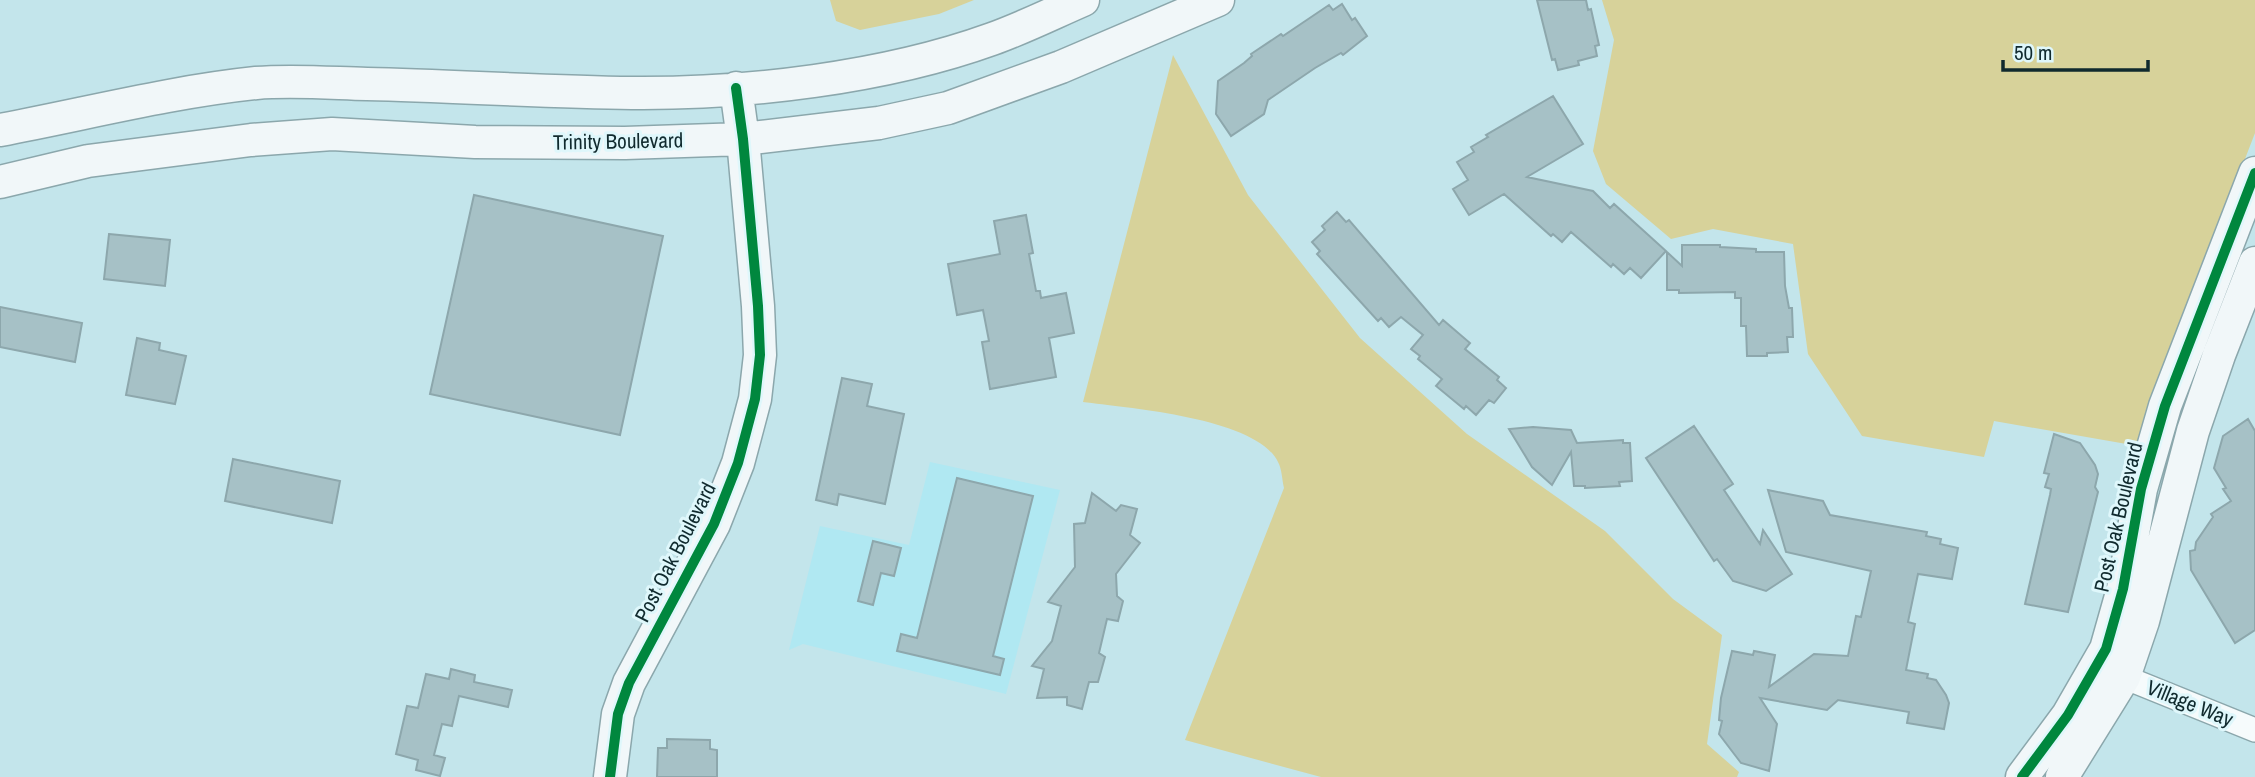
<svg xmlns="http://www.w3.org/2000/svg" width="2255" height="777" font-family="'Archivo Narrow',sans-serif">
<rect width="100%" height="100%" fill="#c3e5eb"/>
<path fill="#b0e8f2" d="M 930,462 L 1060,490 L 1006,694 L 803,644 L 789,650 L 820,526 L 909,545 Z"/>
<path fill="#d7d29a" d="M 830,0 L 974,0 L 939,14 L 860,30 L 836,21 Z
M 1602,0 L 2255,0 L 2255,133 L 2151,402 L 2138,446 L 1994,421 L 1984,457 L 1862,436 L 1808,354 L 1793,244 L 1713,229 L 1671,239 L 1606,184 L 1593,151 L 1614,40 Z
M 1173,55 L 1248,195 L 1360,338 L 1467,434 L 1605,531 L 1673,599 L 1722,635 L 1707,744 L 1739,772 L 1737,777 L 1321,777 L 1185,740 L 1284,488 C 1282,480 1282,469 1278,462 C 1257,418 1129,408 1083,402 Z"/>
<path fill="#a6c1c6" stroke="#8da7ac" stroke-width="2" d="M 1537,0 L 1586,0 L 1588,10 L 1591,9 L 1599,45 L 1595,46 L 1597,56 L 1578,61 L 1579,65 L 1558,70 L 1555,59 L 1552,60 Z
M 1342,4 L 1352,20 L 1355,18 L 1367,36 L 1343,55 L 1341,53 L 1315,68 L 1268,100 L 1264,114 L 1231,136 L 1216,114 L 1218,81 L 1244,63 L 1252,56 L 1251,54 L 1281,34 L 1283,36 L 1329,5 L 1333,10 Z
M 1553,96 L 1583,144 L 1527,177 L 1593,191 L 1610,208 L 1614,204 L 1666,251 L 1641,278 L 1630,268 L 1624,274 L 1613,264 L 1611,267 L 1571,232 L 1562,242 L 1553,234 L 1551,236 L 1504,194 L 1469,215 L 1453,189 L 1468,180 L 1457,162 L 1474,152 L 1471,147 L 1488,137 L 1486,135 Z
M 474,195 L 663,236 L 620,435 L 430,394 Z
M 1337,212 L 1346,222 L 1349,220 L 1439,325 L 1443,320 L 1470,343 L 1465,349 L 1499,377 L 1497,380 L 1506,388 L 1494,403 L 1489,400 L 1476,415 L 1466,406 L 1464,409 L 1436,386 L 1442,379 L 1418,359 L 1420,356 L 1411,349 L 1423,335 L 1401,317 L 1389,327 L 1381,318 L 1378,321 L 1317,254 L 1320,251 L 1312,242 L 1325,230 L 1322,226 Z
M 1026,215 L 1033,253 L 1029,254 L 1036,291 L 1040,291 L 1041,298 L 1066,293 L 1074,333 L 1049,338 L 1056,377 L 990,389 L 982,342 L 989,341 L 983,310 L 957,315 L 948,264 L 1000,254 L 994,221 Z
M 109,234 L 170,240 L 165,286 L 104,279 Z
M 1682,245 L 1720,245 L 1720,247 L 1756,249 L 1756,252 L 1784,252 L 1785,286 L 1789,308 L 1792,308 L 1793,337 L 1787,337 L 1788,352 L 1767,353 L 1767,356 L 1747,356 L 1746,326 L 1741,326 L 1741,298 L 1735,298 L 1735,292 L 1679,293 L 1679,290 L 1667,290 L 1667,252 L 1682,266 Z
M 0,307 L 82,323 L 75,362 L 0,347 Z
M 137,338 L 160,343 L 159,350 L 186,356 L 175,404 L 126,395 Z
M 842,378 L 872,384 L 867,406 L 904,414 L 885,504 L 839,494 L 837,505 L 816,500 Z
M 2248,419 L 2255,431 L 2255,630 L 2235,643 L 2191,570 L 2190,551 L 2195,550 L 2196,542 L 2213,517 L 2211,514 L 2231,501 L 2223,489 L 2226,488 L 2214,468 L 2223,436 Z
M 1694,426 L 1733,484 L 1724,490 L 1760,544 L 1763,530 L 1792,574 L 1766,591 L 1733,581 L 1717,559 L 1714,561 L 1646,458 Z
M 1533,427 L 1571,430 L 1577,443 L 1623,440 L 1623,443 L 1630,443 L 1632,481 L 1619,482 L 1620,486 L 1585,488 L 1585,486 L 1574,486 L 1571,452 L 1552,485 L 1532,467 L 1509,429 Z
M 2054,434 L 2080,443 L 2095,465 L 2098,474 L 2095,487 L 2098,492 L 2068,612 L 2025,604 L 2050,495 L 2051,489 L 2045,487 L 2049,474 L 2044,473 Z
M 233,459 L 340,481 L 332,523 L 225,501 Z
M 957,478 L 1033,496 L 993,656 L 1004,659 L 1000,675 L 897,651 L 901,634 L 917,638 Z
M 1768,490 L 1823,501 L 1830,515 L 1927,532 L 1926,536 L 1941,539 L 1940,544 L 1958,548 L 1952,579 L 1918,574 L 1908,622 L 1915,624 L 1906,670 L 1928,674 L 1927,678 L 1936,680 L 1946,695 L 1949,703 L 1944,729 L 1907,723 L 1909,712 L 1838,700 L 1827,710 L 1760,698 L 1777,724 L 1769,771 L 1741,763 L 1719,734 L 1722,721 L 1719,720 L 1721,698 L 1732,651 L 1753,655 L 1754,651 L 1775,655 L 1769,687 L 1814,654 L 1848,656 L 1856,616 L 1861,617 L 1871,571 L 1786,552 Z
M 1092,493 L 1116,511 L 1121,505 L 1137,509 L 1130,535 L 1140,543 L 1116,574 L 1117,596 L 1123,601 L 1118,621 L 1107,619 L 1099,653 L 1105,657 L 1098,682 L 1089,682 L 1082,709 L 1067,705 L 1067,697 L 1037,698 L 1044,669 L 1032,666 L 1052,641 L 1061,606 L 1048,602 L 1075,567 L 1074,524 L 1085,523 Z
M 873,541 L 901,548 L 894,576 L 881,573 L 873,605 L 858,601 Z
M 451,669 L 475,675 L 474,682 L 512,690 L 508,707 L 459,696 L 452,726 L 442,724 L 434,755 L 445,758 L 440,776 L 416,770 L 418,760 L 396,754 L 407,706 L 418,708 L 426,674 L 449,679 Z
M 667,739 L 710,740 L 710,749 L 717,750 L 717,777 L 657,777 L 658,748 L 667,748 Z"/>
<g fill="none" stroke-linecap="round" stroke-linejoin="round">
<defs>
<path id="street" d="M 2124,677 L 2255,730"/>
<path id="secondary" d="M 0,130 C 85,114 170,92 256,83 C 292,80 330,83 367,84 C 455,86 544,92 632,93 C 746,94 884,78 992,39 C 1023,28 1053,13 1083,0
M 0,182 L 88,161 L 251,140 L 332,134 L 475,142 L 625,143 L 743,139 L 879,123 L 948,108 L 1061,67 L 1218,0
M 610,777 L 618,714 L 629,683 L 714,524 L 738,463 L 755,399 L 760,355 L 758,306 L 743,139 L 736,88
M 2022,777 L 2068,715 L 2106,649 L 2123,589 L 2141,489 L 2165,406 L 2255,173
M 2062,777 L 2124,677 L 2143,621 L 2193,431 L 2219,355 L 2255,263"/>
</defs>
<use href="#street" stroke="#8ba7ac" stroke-width="26"/>
<use href="#secondary" stroke="#8ba7ac" stroke-width="35"/>
<use href="#street" stroke="#f6fbfc" stroke-width="23"/>
<use href="#secondary" stroke="#f1f7f9" stroke-width="32"/>
<defs>
<path id="cycleway" d="M 610,777 L 618,714 L 629,683 L 714,524 L 738,463 L 755,399 L 760,355 L 758,306 L 743,139 L 736,88
M 2022,777 L 2068,715 L 2106,649 L 2123,589 L 2141,489 L 2165,406 L 2255,173"/>
</defs>
<use href="#cycleway" stroke="#dff7fb" stroke-width="15"/>
<use href="#cycleway" stroke="#00873e" stroke-width="10"/>
</g>
<g text-anchor="middle" dominant-baseline="central" stroke-width="6" stroke-linejoin="round" paint-order="stroke">
<g font-size="21" fill="#102a2e" stroke="#dff7fb">
<text transform="translate(618 141) rotate(-1)">Trinity Boulevard</text>
<text transform="translate(2118 517) rotate(-77)">Post Oak Boulevard</text>
<text transform="translate(675 552) rotate(-63)">Post Oak Boulevard</text>
<text transform="translate(2190 703) rotate(22)">Village Way</text>
</g>
</g>
<path d="M2003 60v10h145v-10" fill="none" stroke="#102a2e" stroke-width="3.5"/>
<text x="2014" y="60" font-size="21" fill="#102a2e" stroke="#dff7fb" stroke-width="5" paint-order="stroke">50 m</text>
</svg>
